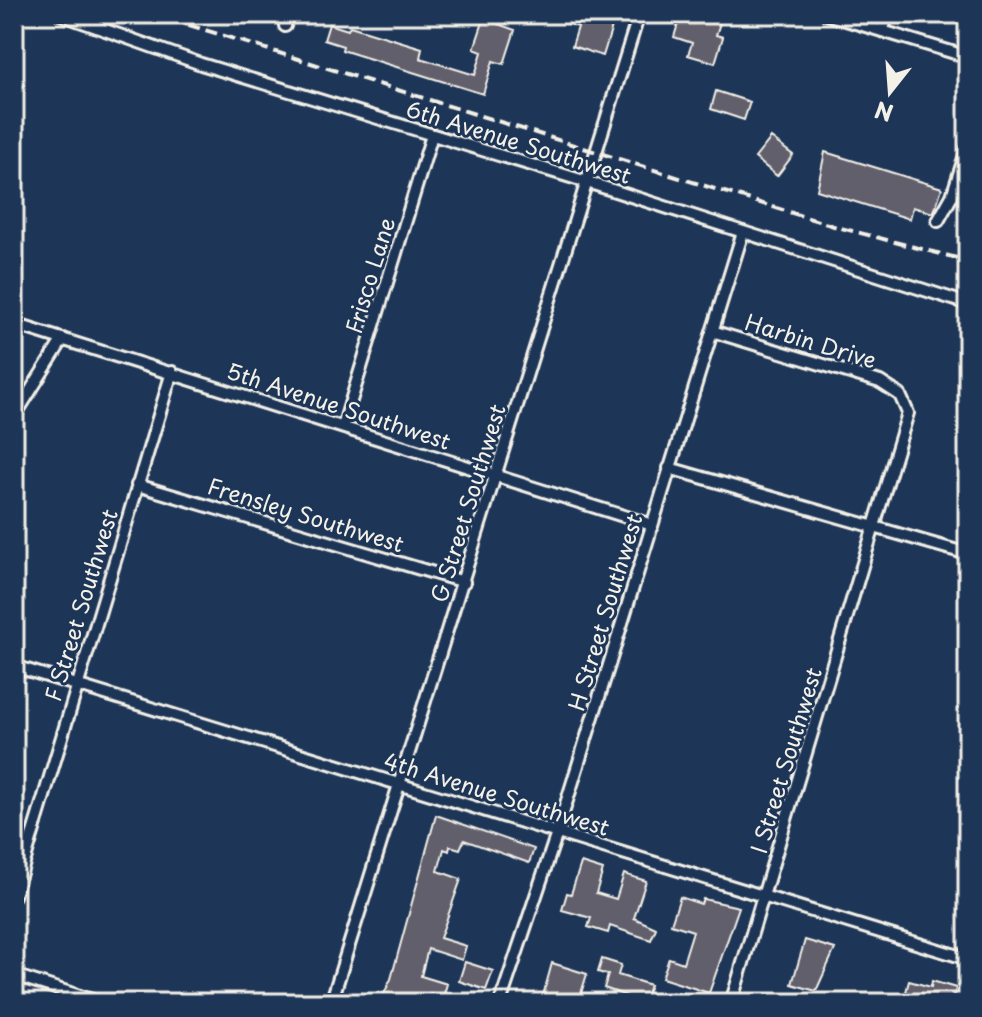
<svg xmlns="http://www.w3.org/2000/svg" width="982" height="1017" font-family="'Playpen Sans',sans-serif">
<rect width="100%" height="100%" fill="#1d3557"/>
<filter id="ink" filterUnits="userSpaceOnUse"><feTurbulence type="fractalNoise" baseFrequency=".0125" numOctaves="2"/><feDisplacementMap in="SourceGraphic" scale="16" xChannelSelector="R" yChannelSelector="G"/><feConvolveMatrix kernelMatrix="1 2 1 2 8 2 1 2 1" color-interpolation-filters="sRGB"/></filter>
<g filter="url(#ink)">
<path fill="#625e6d" stroke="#f4f1e8" stroke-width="2" d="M 544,14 L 616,14 L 603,56 L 572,46 L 578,27 Z
M 681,14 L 702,14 L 721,20 L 716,35 L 723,37 L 715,63 L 688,55 L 692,43 L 674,37 Z
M 484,19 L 515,30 L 504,64 L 493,61 L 483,94 L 342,50 L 343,46 L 324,40 L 329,24 L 348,30 L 350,26 L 422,48 L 420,58 L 475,75 L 482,52 L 474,49 Z
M 716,91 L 750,102 L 744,120 L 711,109 Z
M 771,138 L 793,155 L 777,176 L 755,158 Z
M 825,152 L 942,188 L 935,209 L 933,213 L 913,207 L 910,219 L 817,190 Z
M 436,815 L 534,849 L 529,863 L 464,840 L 460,849 L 450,846 L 449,851 L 444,849 L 438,871 L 461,879 L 440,938 L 466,946 L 462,960 L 428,949 L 421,976 L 447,984 L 443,997 L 430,993 L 427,1003 L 397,1003 L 382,998 L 391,979 Z
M 581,863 L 603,870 L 596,893 L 616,899 L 624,874 L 646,881 L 634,918 L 656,928 L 651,940 L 610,926 L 608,933 L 588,927 L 591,918 L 562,910 L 567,893 L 571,894 Z
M 680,897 L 701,904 L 703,899 L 739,907 L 709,993 L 662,978 L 669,958 L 683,963 L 693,931 L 671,924 Z
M 805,940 L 835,949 L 816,991 L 792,984 Z
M 602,959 L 621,965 L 618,975 L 650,985 L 644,1002 L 604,988 L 608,975 L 598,972 Z
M 465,962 L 493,971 L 486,990 L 459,981 Z
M 552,963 L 587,974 L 578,1003 L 541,1003 Z
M 909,981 L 931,987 L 932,981 L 956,988 L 952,1003 L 903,1003 Z"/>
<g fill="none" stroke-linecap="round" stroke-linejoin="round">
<defs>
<path id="street" d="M 60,14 L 201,64 L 587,182 L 968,304
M 826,14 L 968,57
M 285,26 L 288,14
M 882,31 L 888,14
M 938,221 L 952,196 L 968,146
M 14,324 L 652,525
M 712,331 L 880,382 L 900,395 L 908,413 L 731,1003
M 14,417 L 63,339
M 343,427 L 432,135
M 669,468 L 968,554
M 137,485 L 464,582
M 14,666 L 968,959
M 14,896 L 172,372
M 14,975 L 102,1003
M 331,1003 L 639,14
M 500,1003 L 557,833 L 743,232"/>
</defs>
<use href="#street" stroke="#f4f1e8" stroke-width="16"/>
<use href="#street" stroke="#1d3557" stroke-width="10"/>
<path stroke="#f4f1e8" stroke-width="4" stroke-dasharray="12 6" stroke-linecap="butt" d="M 154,14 L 837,227 L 968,261"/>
</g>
</g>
<g text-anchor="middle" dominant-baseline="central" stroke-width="6" stroke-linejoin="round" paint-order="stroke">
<g font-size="22" fill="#f4f1e8" stroke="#1d3557">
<text transform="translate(519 141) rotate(17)">6th Avenue Southwest</text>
<text transform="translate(369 275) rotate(-73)">Frisco Lane</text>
<text transform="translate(811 340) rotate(17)">Harbin Drive</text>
<text transform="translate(339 405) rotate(18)">5th Avenue Southwest</text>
<text transform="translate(467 503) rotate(-73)">G Street Southwest</text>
<text transform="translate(306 514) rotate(17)">Frensley Southwest</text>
<text transform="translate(80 605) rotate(-73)">F Street Southwest</text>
<text transform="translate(604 612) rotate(-73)">H Street Southwest</text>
<text transform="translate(785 760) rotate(-73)">I Street Southwest</text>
<text transform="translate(497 793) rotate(17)">4th Avenue Southwest</text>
</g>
</g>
<rect width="982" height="1017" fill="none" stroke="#1d3557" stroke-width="48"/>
<rect x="24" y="24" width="934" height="969" fill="none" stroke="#f4f1e8" stroke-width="3" filter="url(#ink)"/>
<g transform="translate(890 92) rotate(197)" stroke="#1d3557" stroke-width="6" paint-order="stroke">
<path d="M0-6L14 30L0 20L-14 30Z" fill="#f4f1e8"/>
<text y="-12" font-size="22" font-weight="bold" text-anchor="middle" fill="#f4f1e8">N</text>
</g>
</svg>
